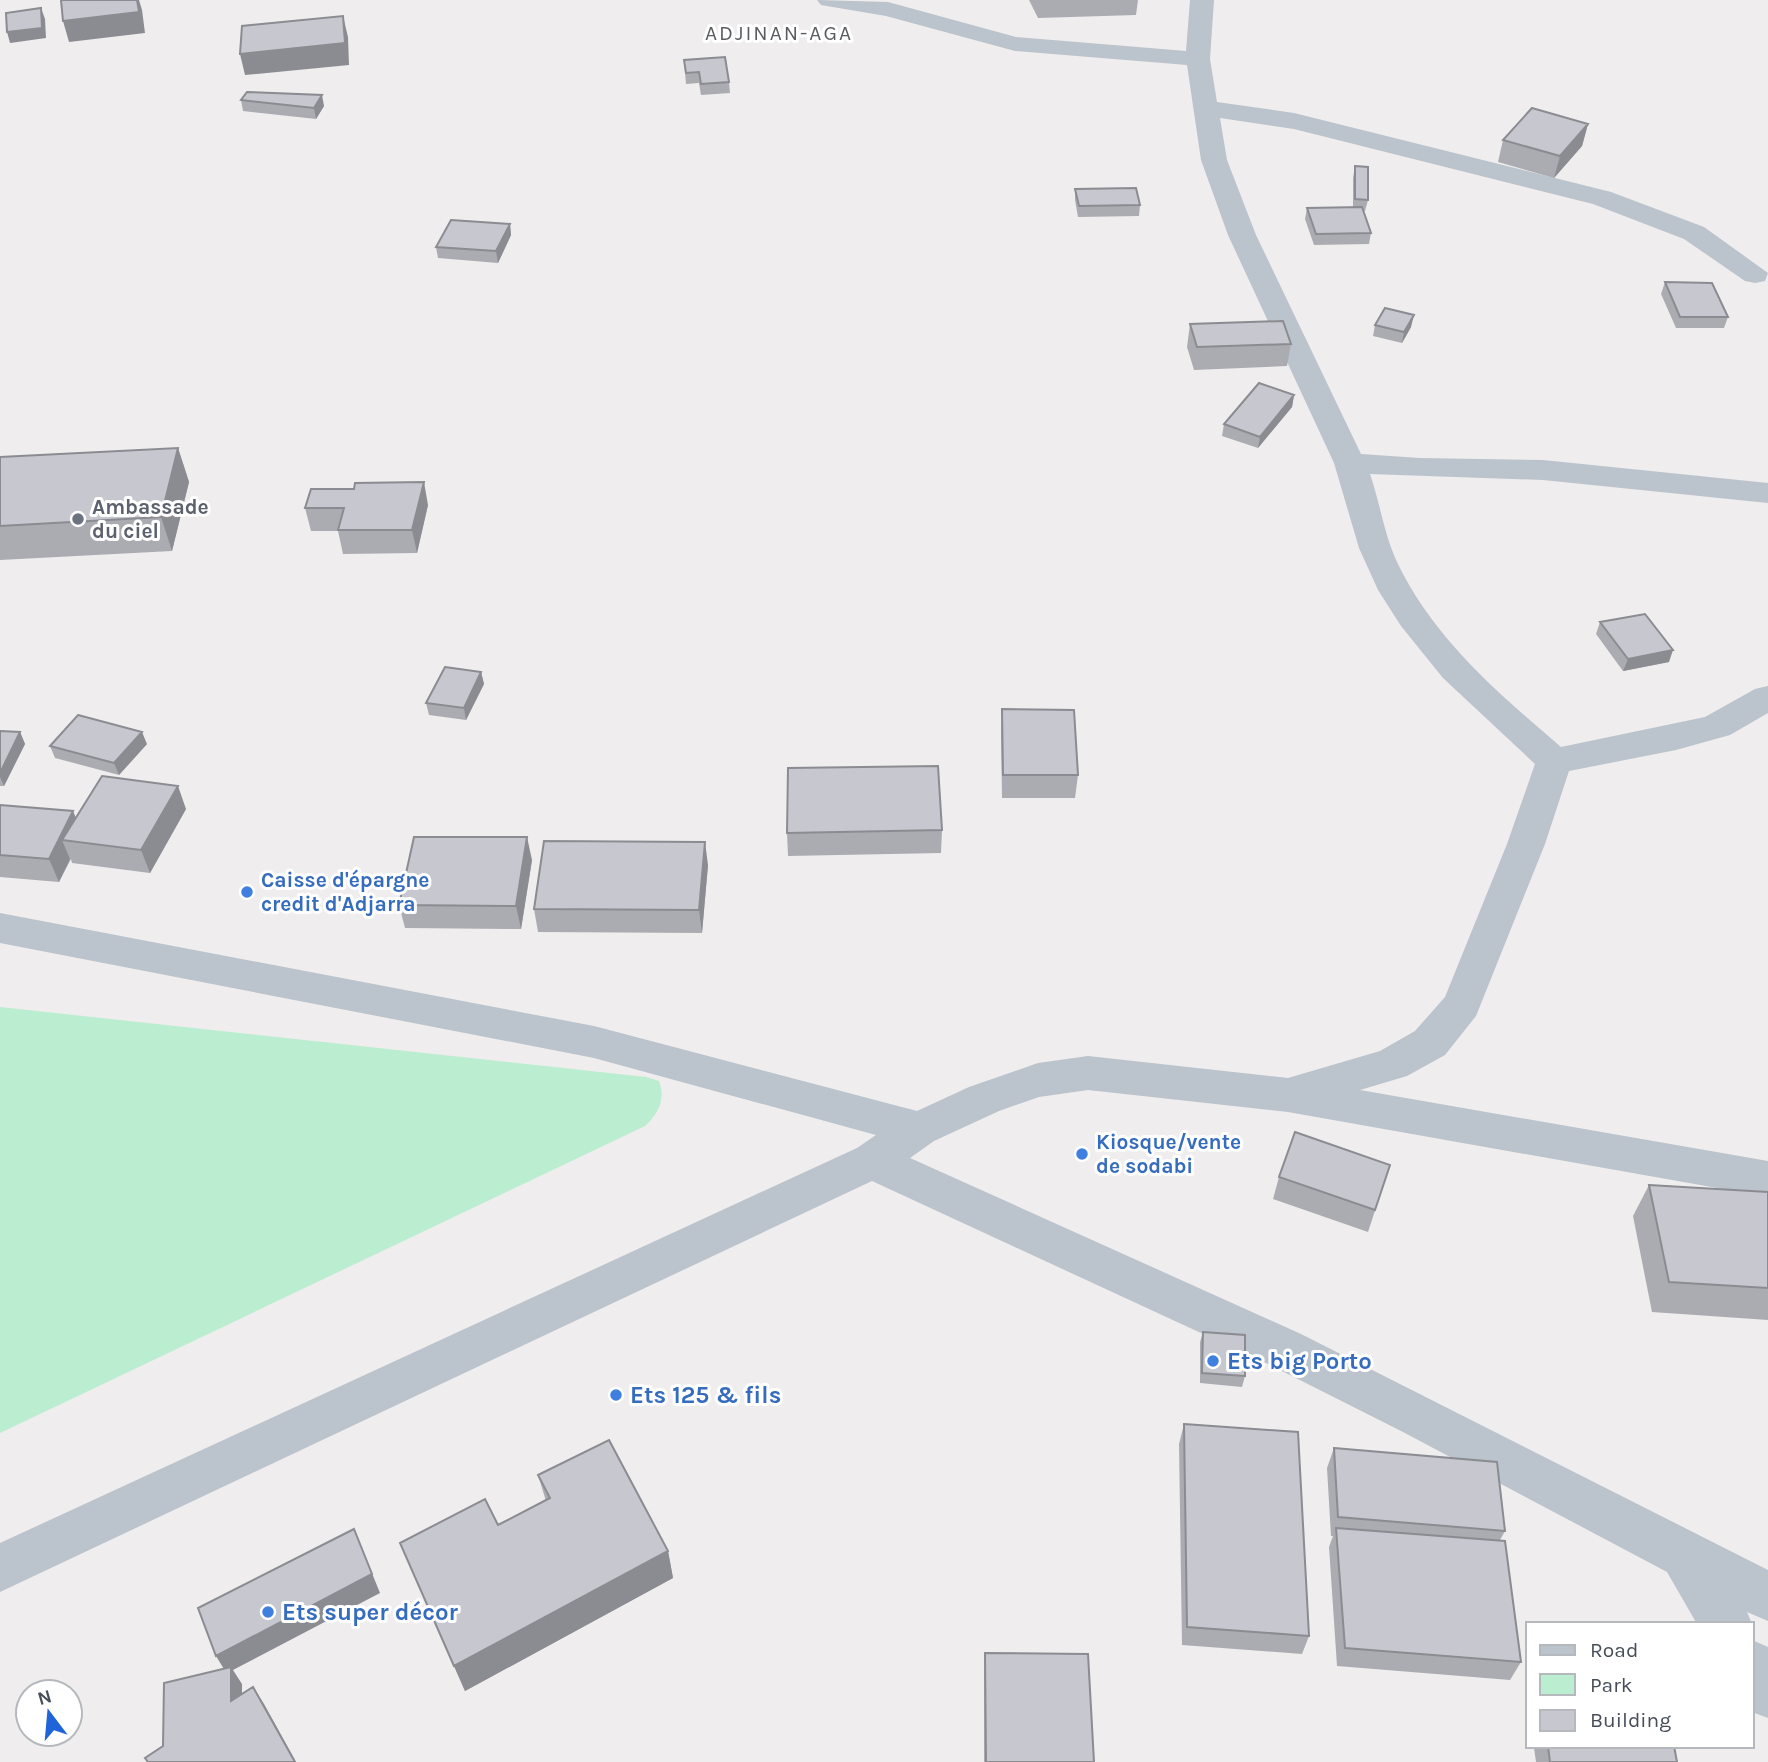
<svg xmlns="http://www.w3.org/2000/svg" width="1768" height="1762" font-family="Karla,sans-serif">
<rect width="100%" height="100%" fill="#efeded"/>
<path fill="#bbedd1" d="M 0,1007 L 646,1077 L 659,1081 C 666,1099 658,1114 645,1126 L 0,1433 Z"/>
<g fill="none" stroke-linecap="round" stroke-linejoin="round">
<path fill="#bbc3cc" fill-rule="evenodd" d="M 817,0 L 888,2 L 1016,37 L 1186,51 L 1190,0 L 1214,0 L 1210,59 L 1217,102 L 1294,113 L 1611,192 L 1704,227 L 1768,273 L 1765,281 L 1755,283 L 1745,281 L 1684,239 L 1593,204 L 1294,129 L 1220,118 L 1227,160 L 1256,235 L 1361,454 L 1420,458 L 1543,460 L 1768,483 L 1768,503 L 1543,480 L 1370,474 C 1380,503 1384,534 1397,562 C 1433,638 1498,693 1561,747 L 1705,717 L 1755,689 L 1768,686 L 1768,713 L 1730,735 L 1676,750 L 1569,771 L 1545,844 L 1476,1016 L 1445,1055 L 1407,1076 L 1360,1090 L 1768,1161 L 1768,1197 L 1288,1112 L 1088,1090 L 1039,1097 L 999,1111 L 934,1141 L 910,1158 L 1301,1334 L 1768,1570 L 1768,1621 L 1747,1612 L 1752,1624 L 1697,1624 L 1667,1572 L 1403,1432 L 1268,1364 L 872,1181 L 0,1592 L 0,1543 L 857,1148 L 876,1135 L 594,1058 L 0,943 L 0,913 L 594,1026 L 917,1111 L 969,1087 L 1038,1063 L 1088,1056 L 1288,1078 L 1380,1051 L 1415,1031 L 1445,997 L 1507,844 L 1535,764 L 1443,678 L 1401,626 L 1378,590 L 1359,548 L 1334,463 L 1228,235 L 1201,160 L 1187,65 L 1015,51 L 886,16 L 821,5 Z
M 1752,1640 L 1768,1647 L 1768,1718 L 1752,1712 Z"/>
</g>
<path fill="#abacb2" d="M 1029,0 L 1138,0 L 1136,15 L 1038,18 Z
M 684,60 L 729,82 L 730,93 L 701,95 L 699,83 L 686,84 Z
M 241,100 L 324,106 L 316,119 L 243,111 Z
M 1588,124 L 1582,146 L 1554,178 L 1498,162 L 1503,140 Z
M 1355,166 L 1368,200 L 1365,211 L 1363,211 L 1371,233 L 1369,244 L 1314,245 L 1305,219 L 1307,208 L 1353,207 L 1353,178 Z
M 1075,189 L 1140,205 L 1139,216 L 1078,217 L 1075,200 Z
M 510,224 L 511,235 L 498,263 L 438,258 L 436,247 Z
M 1665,282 L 1728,317 L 1724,328 L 1676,328 L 1661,294 Z
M 1190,324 L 1291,344 L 1287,366 L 1194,370 L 1187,347 Z
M 1375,325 L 1411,327 L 1402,343 L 1373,336 Z
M 1294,395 L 1292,407 L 1258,448 L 1222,436 L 1224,424 Z
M 178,448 L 189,482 L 172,551 L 0,560 L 0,457 Z
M 428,505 L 417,553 L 343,554 L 338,531 L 311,531 L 305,508 Z
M 1600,622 L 1669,662 L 1623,671 L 1596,634 Z
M 481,672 L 484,684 L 466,720 L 429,715 L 426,703 Z
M 1002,709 L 1078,775 L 1075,798 L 1002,798 L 1001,732 Z
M 0,731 L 20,732 L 25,744 L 4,786 L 0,786 Z
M 147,744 L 119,775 L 55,758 L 50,746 Z
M 0,805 L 76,818 L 186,809 L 150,873 L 72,863 L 71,859 L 59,882 L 0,877 Z
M 942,830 L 941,853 L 788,856 L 787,833 Z
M 532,860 L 521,929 L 405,928 L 399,905 Z
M 708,865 L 702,933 L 538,932 L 534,909 Z
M 1390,1165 L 1368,1232 L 1273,1199 L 1279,1177 Z
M 1649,1185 L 1768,1192 L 1768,1320 L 1652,1312 L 1633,1216 Z
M 1203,1332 L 1245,1376 L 1242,1387 L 1200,1383 L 1200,1342 Z
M 1184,1424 L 1309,1636 L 1302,1654 L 1182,1645 L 1179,1444 Z
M 1334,1448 L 1505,1531 L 1500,1540 L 1521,1662 L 1510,1680 L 1337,1666 L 1329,1547 L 1333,1536 L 1331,1536 L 1327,1468 Z
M 538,1475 L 668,1551 L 673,1578 L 465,1691 L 400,1543 L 498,1525 L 546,1501 Z
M 985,1653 L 1094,1762 L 984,1762 L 984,1670 Z
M 1535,1746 L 1674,1746 L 1677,1762 L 1536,1762 L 1534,1748 Z"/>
<path fill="#8b8c91" d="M 137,0 L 139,0 L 142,10 L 145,33 L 69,42 L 63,21 Z
M 41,8 L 45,19 L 46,38 L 10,43 L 7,32 Z
M 343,16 L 348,37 L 349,65 L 245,75 L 240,54 Z
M 322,95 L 324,106 L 316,119 L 314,108 Z
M 1588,124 L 1582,146 L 1554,178 L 1560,156 Z
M 510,224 L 511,235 L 498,263 L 496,251 Z
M 1414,315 L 1411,327 L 1402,343 L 1404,332 Z
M 1294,395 L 1292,407 L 1258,448 L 1260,437 Z
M 178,448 L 189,482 L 172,551 L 161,517 Z
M 424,482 L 428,505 L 417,553 L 412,530 Z
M 1673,650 L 1669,662 L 1623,671 L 1628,659 Z
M 481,672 L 484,684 L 466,720 L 464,708 Z
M 20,732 L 25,744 L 4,786 L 0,777 L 0,773 Z
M 142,732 L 147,744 L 119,775 L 114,763 Z
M 178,786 L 186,809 L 150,873 L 141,850 Z
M 73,811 L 83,834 L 62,840 L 70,859 L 59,882 L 49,859 Z
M 527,837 L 532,860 L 521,929 L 516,906 Z
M 705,842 L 708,865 L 702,933 L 699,910 Z
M 354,1529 L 380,1593 L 233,1670 L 242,1684 L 242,1718 L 231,1701 L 227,1674 L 216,1656 Z
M 668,1551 L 673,1578 L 465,1691 L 454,1666 Z
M 253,1687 L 264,1704 L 296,1762 L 295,1762 Z"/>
<path fill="#c7c8cf" stroke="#8b8c91" stroke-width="2" d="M 61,0 L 137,0 L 139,12 L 63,21 Z
M 41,8 L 42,28 L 7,32 L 6,13 Z
M 343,16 L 345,43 L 240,54 L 242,26 Z
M 725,57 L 729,82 L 701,84 L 699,72 L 686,73 L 684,60 Z
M 247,92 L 322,95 L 314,108 L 241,100 Z
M 1532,108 L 1588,124 L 1560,156 L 1503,140 Z
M 1355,166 L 1368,167 L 1368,200 L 1355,199 Z
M 1136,188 L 1140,205 L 1079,206 L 1075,189 Z
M 1362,207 L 1371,233 L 1316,234 L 1307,208 Z
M 451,220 L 510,224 L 496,251 L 436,247 Z
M 1665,282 L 1712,283 L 1728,317 L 1680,317 Z
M 1385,308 L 1414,315 L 1404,332 L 1375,325 Z
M 1283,321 L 1291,344 L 1197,347 L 1190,324 Z
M 1259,383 L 1294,395 L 1260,437 L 1224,424 Z
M 178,448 L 161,517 L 0,526 L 0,457 Z
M 424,482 L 412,530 L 338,530 L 344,508 L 305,508 L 311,489 L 354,489 L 355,483 Z
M 1645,614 L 1673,650 L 1628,659 L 1600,622 Z
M 445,667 L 481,672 L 464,708 L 426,703 Z
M 1002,709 L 1074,710 L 1078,775 L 1003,775 Z
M 78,715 L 142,732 L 114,763 L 50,746 Z
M 0,731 L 20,732 L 0,773 Z
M 938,766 L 942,830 L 787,833 L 788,768 Z
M 102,776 L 178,786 L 141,850 L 62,840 Z
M 0,805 L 73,811 L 49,859 L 0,855 Z
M 414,837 L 527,837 L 516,906 L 399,905 Z
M 544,841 L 705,842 L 699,910 L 534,909 Z
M 1295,1132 L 1390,1165 L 1375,1210 L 1279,1177 Z
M 1649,1185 L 1768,1192 L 1768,1288 L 1669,1282 Z
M 1203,1332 L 1245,1335 L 1245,1376 L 1202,1373 Z
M 1184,1424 L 1298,1432 L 1309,1636 L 1187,1627 Z
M 609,1440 L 668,1551 L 454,1666 L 400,1543 L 485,1499 L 498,1525 L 550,1498 L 538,1475 Z
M 1334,1448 L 1497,1462 L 1505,1531 L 1338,1517 Z
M 1336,1528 L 1505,1541 L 1521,1662 L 1345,1648 Z
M 354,1529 L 372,1574 L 216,1656 L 198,1608 Z
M 985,1653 L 1088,1654 L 1094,1762 L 986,1762 Z
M 231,1667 L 231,1701 L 253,1687 L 295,1762 L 148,1762 L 145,1758 L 163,1746 L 164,1683 Z
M 1548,1746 L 1674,1746 L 1677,1762 L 1550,1762 Z"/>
<circle fill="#6b7280" stroke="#fff" stroke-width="2.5" cx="78" cy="519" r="7"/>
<g fill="#3f7fe0" stroke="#fff" stroke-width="2.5">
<circle cx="247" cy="892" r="7"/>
<circle cx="1082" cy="1154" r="7"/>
<circle cx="1213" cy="1361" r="7"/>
<circle cx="616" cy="1395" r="7"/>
<circle cx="268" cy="1612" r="7"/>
</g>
<g text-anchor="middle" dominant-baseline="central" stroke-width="6" stroke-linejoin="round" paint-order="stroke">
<g font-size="21" letter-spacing="2" fill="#5a5d61" stroke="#fff">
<text x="779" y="33">ADJINAN-AGA</text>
</g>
<g font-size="21" font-weight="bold" fill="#5b616d" stroke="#fff" text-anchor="start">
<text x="92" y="507">Ambassade<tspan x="92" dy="24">du ciel</tspan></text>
</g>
<g font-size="21" font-weight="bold" fill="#366cbe" stroke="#fff" text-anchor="start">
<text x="261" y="880">Caisse d'épargne<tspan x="261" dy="24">credit d'Adjarra</tspan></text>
<text x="1096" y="1142">Kiosque/vente<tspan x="1096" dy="24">de sodabi</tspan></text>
</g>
<g font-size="24" font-weight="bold" fill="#366cbe" stroke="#fff" text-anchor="start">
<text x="1227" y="1361">Ets big Porto</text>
<text x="630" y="1395">Ets 125 &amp; fils</text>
<text x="282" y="1612">Ets super décor</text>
</g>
</g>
<rect x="1526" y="1622" width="228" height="126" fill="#ffffff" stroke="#b5b9bd" stroke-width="2"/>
<rect x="1540" y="1645" width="35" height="10" fill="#bbc3cc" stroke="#b5b9bd" stroke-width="2"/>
<text x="1590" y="1657" font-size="21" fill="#464f59">Road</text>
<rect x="1540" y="1674" width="35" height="21" fill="#bbedd1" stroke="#b5b9bd" stroke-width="2"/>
<text x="1590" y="1692" font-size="21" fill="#464f59">Park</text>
<rect x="1540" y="1710" width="35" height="21" fill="#c7c8cf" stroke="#b5b9bd" stroke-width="2"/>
<text x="1590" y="1727" font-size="21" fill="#464f59">Building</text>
<g transform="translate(49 1713) rotate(344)"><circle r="33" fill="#ffffff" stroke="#b5b9bd" stroke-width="2"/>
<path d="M0-5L12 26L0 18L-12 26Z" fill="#1f64d8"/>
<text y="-10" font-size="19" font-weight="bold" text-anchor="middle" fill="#464f59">N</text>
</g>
</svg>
